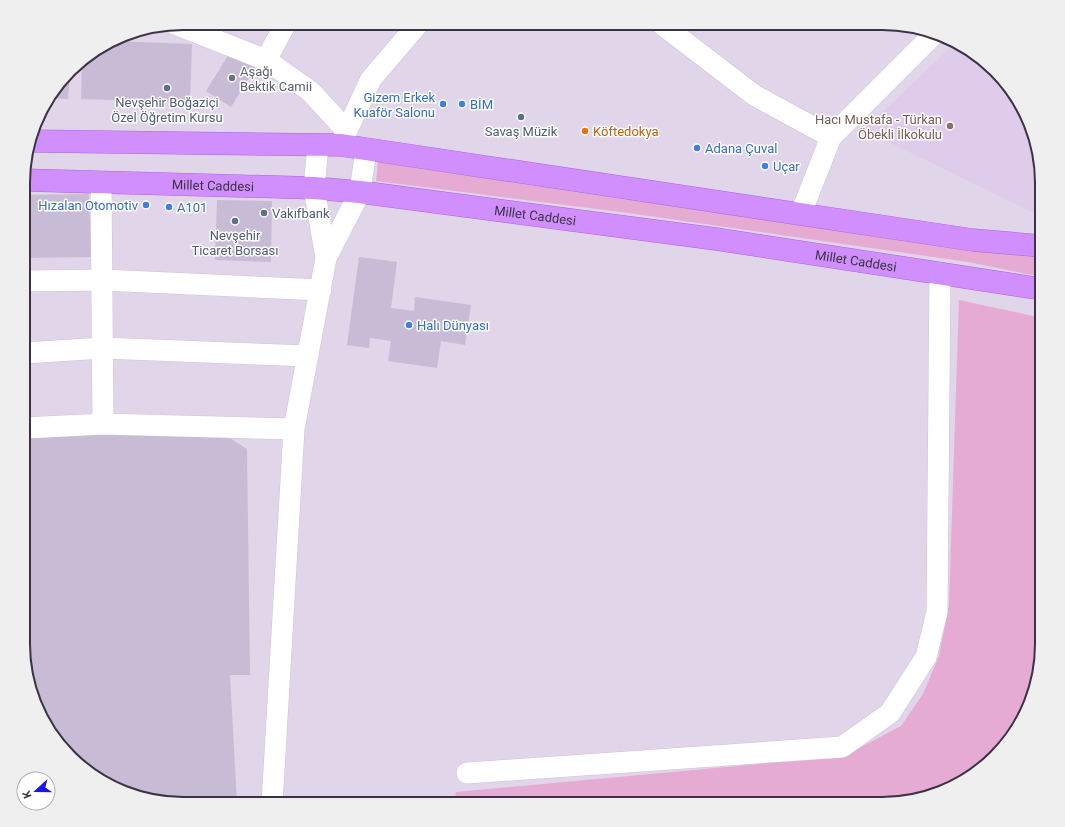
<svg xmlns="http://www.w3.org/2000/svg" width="1065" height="827" font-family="Roboto,sans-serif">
<rect width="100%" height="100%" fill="#ebe3f1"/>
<path fill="#e0d5e9" d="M 183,23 L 892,23 L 943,35 L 988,63 L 1030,122 L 1042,183 L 1042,654 L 1030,705 L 1002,750 L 943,792 L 882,804 L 173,804 L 77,764 L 40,715 L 23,654 L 24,162 L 44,103 L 78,63 L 132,32 Z"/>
<path fill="#dfcceb" d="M 955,43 L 988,63 L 1030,122 L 1042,183 L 1042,217 L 864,130 Z"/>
<path fill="#e6abd2" d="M 378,162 L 629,200 L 1042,256 L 1042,277 L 968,262 L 628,213 L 376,181 Z
M 959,300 L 1042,318 L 1042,654 L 1030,705 L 1002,750 L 972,771 L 948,781 L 943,792 L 882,804 L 454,804 L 456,792 L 844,756 L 901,726 L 923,694 L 939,656 L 949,604 Z"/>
<path fill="#c8bbd6" d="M 115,41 L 192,44 L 190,103 L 81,99 L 82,60 Z
M 232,49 L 257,65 L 231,107 L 206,91 Z
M 70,73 L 68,99 L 49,98 Z
M 89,194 L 91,257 L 24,258 L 24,195 Z
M 217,200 L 272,201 L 271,262 L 215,260 Z
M 359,257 L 397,262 L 391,308 L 414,311 L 415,297 L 471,305 L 465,345 L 441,341 L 437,368 L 388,361 L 391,341 L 370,338 L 369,348 L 347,345 Z
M 220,432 L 247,449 L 250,675 L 230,675 L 237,804 L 173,804 L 122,792 L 77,764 L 40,715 L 23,654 L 24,435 Z"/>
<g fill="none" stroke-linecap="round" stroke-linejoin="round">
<defs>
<path id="minor" d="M 660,23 L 754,95 L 831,137
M 175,24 L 266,60 L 310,91 L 347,131
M 266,60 L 286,23
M 342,141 L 371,79 L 419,23
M 318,145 L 314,188 L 326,258
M 101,182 L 103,424
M 801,213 L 831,137 L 935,33
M 24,281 L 103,280 L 321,290
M 24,353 L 103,348 L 308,356
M 24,428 L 103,424 L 294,429
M 467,773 L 842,747 L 890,713 L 926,657 L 937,612 L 940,273
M 272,804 L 294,429 L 326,258 L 360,192 L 366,149"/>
<g id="major">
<path d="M 32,141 L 340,145 L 973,240 L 1042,246"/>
<path id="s1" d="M 24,180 L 314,188 L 360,192 L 716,239 L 1042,289"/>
</g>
</defs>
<use href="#minor" stroke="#d0c3da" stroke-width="22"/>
<use href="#major" stroke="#ac60e2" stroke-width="23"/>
<use href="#minor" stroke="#fff" stroke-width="21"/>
<use href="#major" stroke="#d18ffe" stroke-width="22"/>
</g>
<circle fill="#6b7280" stroke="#fff" stroke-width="1.5" cx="232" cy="78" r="4"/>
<g fill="#5c6f8a" stroke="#fff" stroke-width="1.5">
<circle cx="167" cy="88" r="4"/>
<circle cx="521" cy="117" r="4"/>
<circle cx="264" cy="213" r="4"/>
<circle cx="235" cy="221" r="4"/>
</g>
<g fill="#3f7fe0" stroke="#fff" stroke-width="1.5">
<circle cx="443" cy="104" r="4"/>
<circle cx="462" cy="104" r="4"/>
<circle cx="697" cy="148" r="4"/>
<circle cx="765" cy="166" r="4"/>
<circle cx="146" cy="205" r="4"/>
<circle cx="169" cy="207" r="4"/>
<circle cx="409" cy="325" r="4"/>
</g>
<circle fill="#8d6e63" stroke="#fff" stroke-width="1.5" cx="950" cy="126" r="4"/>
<circle fill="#e8710a" stroke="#fff" stroke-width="1.5" cx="585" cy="131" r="4"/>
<g text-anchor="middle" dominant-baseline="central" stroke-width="3" stroke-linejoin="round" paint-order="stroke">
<g font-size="13" fill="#5b616d" stroke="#fff" text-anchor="start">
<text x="240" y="71">Aşağı<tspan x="240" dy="15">Bektik Camii</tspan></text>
</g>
<g font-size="13" fill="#366cbe" stroke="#fff" text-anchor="start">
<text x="435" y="97" text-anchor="end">Gizem Erkek<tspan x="435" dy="15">Kuaför Salonu</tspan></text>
<text x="470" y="104">BİM</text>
<text x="705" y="148">Adana Çuval</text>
<text x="773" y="166">Uçar</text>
<text x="138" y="205" text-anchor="end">Hızalan Otomotiv</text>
<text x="177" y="207">A101</text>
<text x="417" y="325">Halı Dünyası</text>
</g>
<g font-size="13" fill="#4e5e75" stroke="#fff">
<text x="167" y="102">Nevşehir Boğaziçi<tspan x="167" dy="15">Özel Öğretim Kursu</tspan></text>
<text x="521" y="131">Savaş Müzik</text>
<text x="272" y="213" text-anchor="start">Vakıfbank</text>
<text x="235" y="235">Nevşehir<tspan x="235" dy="15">Ticaret Borsası</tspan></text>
</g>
<g font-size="13" fill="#785e54" stroke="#fff" text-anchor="end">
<text x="942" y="119">Hacı Mustafa - Türkan<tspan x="942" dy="15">Öbekli İlkokulu</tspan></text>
</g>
<g font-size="13" fill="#c56008" stroke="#fff" text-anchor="start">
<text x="593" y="131">Köftedokya</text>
</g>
<g font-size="13" fill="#3b3343" stroke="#fff">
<text stroke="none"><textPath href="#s1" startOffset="189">Millet Caddesi</textPath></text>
<text stroke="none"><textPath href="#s1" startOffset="513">Millet Caddesi</textPath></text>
<text stroke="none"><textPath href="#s1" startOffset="837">Millet Caddesi</textPath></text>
</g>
</g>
<path d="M0 0H1065V827H0ZM183 30H882A153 153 0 0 1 1035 183V644A153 153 0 0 1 882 797H183A153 153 0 0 1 30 644V183A153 153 0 0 1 183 30Z" fill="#efeff0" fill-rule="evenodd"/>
<path fill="none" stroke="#3b3343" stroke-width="2" d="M183 30H882A153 153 0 0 1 1035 183V644A153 153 0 0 1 882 797H183A153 153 0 0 1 30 644V183A153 153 0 0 1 183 30Z"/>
<g transform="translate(36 791) rotate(249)"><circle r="19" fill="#ffffff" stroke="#b1adb4"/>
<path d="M0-3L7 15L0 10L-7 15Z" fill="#1a12f9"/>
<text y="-6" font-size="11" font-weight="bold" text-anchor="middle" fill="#3b3343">K</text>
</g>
</svg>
